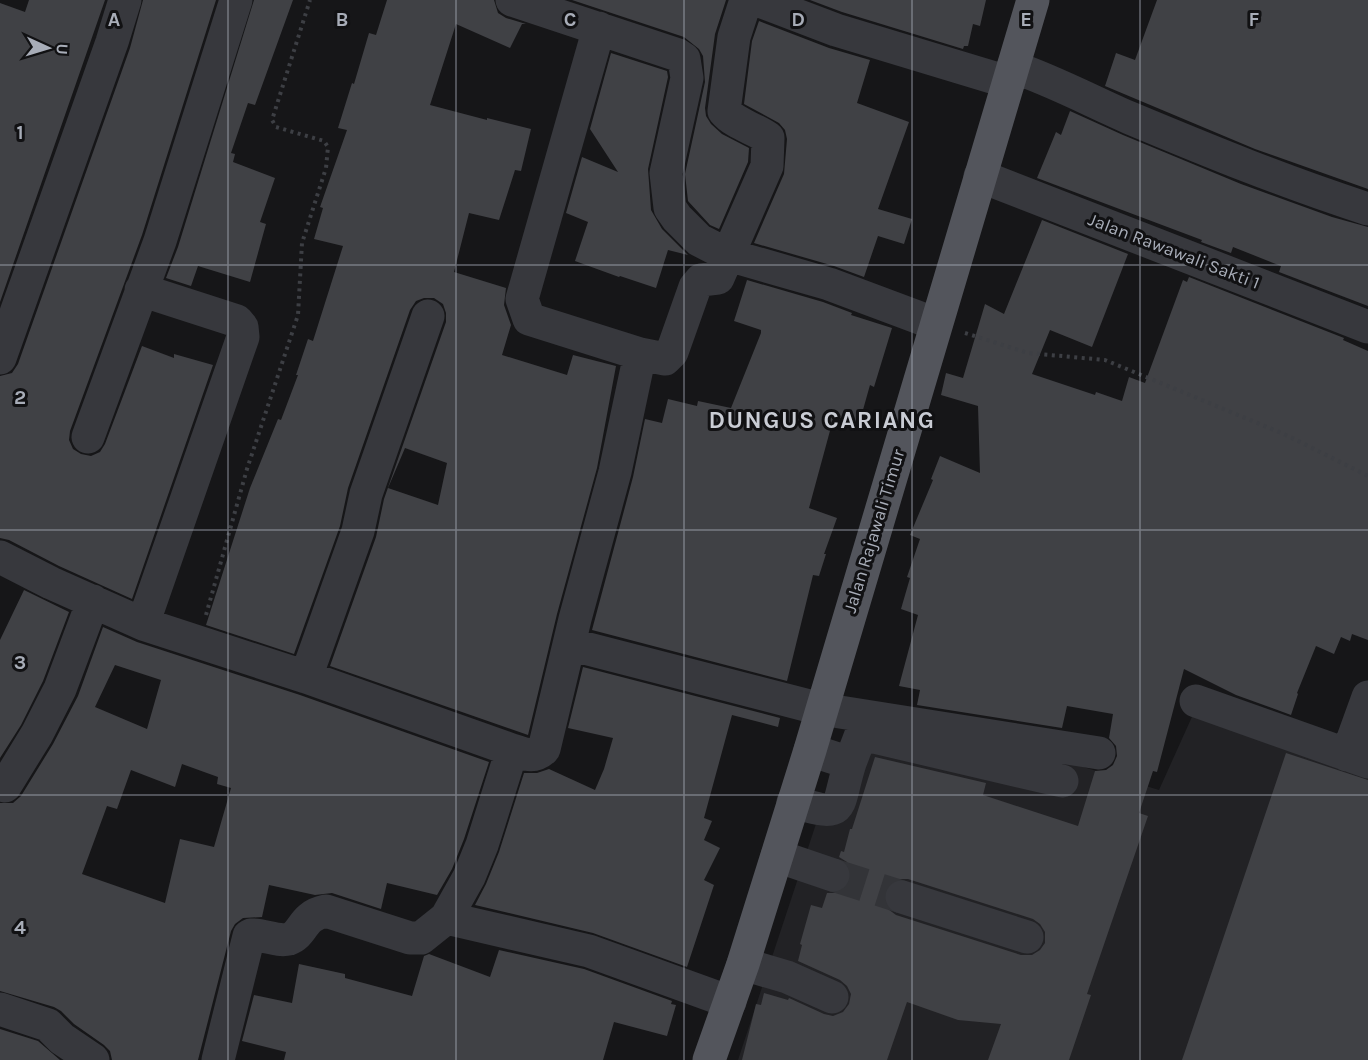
<svg xmlns="http://www.w3.org/2000/svg" width="1368" height="1060" font-family="Karla,sans-serif">
<rect width="100%" height="100%" fill="#161618"/>
<path fill="#222225" d="M 1200,699 L 1368,758 L 1368,1060 L 738,1060 L 848,727 L 998,741 L 1159,790 Z"/>
<path fill="#404145" fill-rule="evenodd" d="M 29,0 L 105,0 L 0,302 L 0,3 L 25,12 Z
M 143,0 L 216,0 L 142,235 L 70,431 L 69,440 L 73,449 L 81,454 L 91,456 L 100,452 L 105,444 L 142,346 L 174,358 L 174,354 L 213,365 L 132,599 L 59,566 L 9,540 L 0,538 L 0,376 L 12,373 L 18,364 L 130,48 Z
M 254,0 L 293,0 L 255,105 L 248,103 L 231,153 L 235,154 L 233,162 L 275,178 L 260,222 L 266,224 L 250,282 L 198,266 L 191,286 L 166,278 L 178,247 Z
M 387,0 L 494,0 L 498,13 L 506,18 L 526,24 L 522,24 L 510,48 L 456,24 L 430,105 L 487,120 L 487,118 L 531,129 L 521,171 L 515,170 L 499,220 L 469,213 L 454,272 L 506,288 L 504,305 L 511,325 L 502,355 L 567,375 L 573,355 L 616,366 L 597,468 L 557,614 L 528,735 L 330,666 L 376,537 L 384,499 L 446,322 L 446,313 L 443,304 L 434,298 L 424,298 L 416,301 L 410,310 L 348,488 L 340,526 L 294,654 L 206,625 L 250,488 L 278,419 L 281,420 L 298,375 L 296,375 L 308,339 L 313,341 L 343,246 L 314,239 L 323,208 L 320,207 L 347,130 L 338,128 L 352,83 L 354,84 L 369,33 L 376,35 ZM 405,448 L 447,463 L 438,505 L 388,488 Z
M 572,0 L 726,0 L 715,34 L 705,108 L 706,116 L 711,124 L 722,134 L 749,148 L 748,162 L 719,229 L 710,225 L 688,201 L 685,174 L 705,82 L 703,56 L 699,49 L 684,37 Z
M 810,0 L 986,0 L 980,26 L 973,24 L 968,46 L 964,46 L 963,49 L 842,12 Z
M 1157,0 L 1368,0 L 1368,189 L 1255,149 L 1105,86 L 1116,53 L 1135,60 Z
M 759,21 L 829,48 L 870,60 L 857,103 L 909,122 L 878,209 L 912,219 L 904,244 L 878,236 L 864,277 L 834,266 L 754,243 L 784,174 L 787,139 L 785,130 L 779,123 L 744,104 L 752,41 Z
M 611,53 L 667,71 L 668,77 L 648,169 L 651,210 L 662,229 L 688,255 L 668,250 L 656,288 L 620,276 L 619,277 L 575,261 L 588,222 L 566,213 L 582,157 L 618,172 L 590,129 Z
M 1070,111 L 1123,135 L 1241,184 L 1332,217 L 1368,227 L 1368,306 L 1279,272 L 1281,266 L 1233,247 L 1231,253 L 1201,242 L 1202,240 L 1037,178 L 1056,132 L 1061,135 Z
M 1042,220 L 1128,254 L 1092,347 L 1050,330 L 1032,374 L 1095,395 L 1096,392 L 1122,401 L 1129,377 L 1145,383 L 1183,280 L 1187,282 L 1189,277 L 1344,338 L 1343,340 L 1368,351 L 1368,640 L 1352,634 L 1350,641 L 1341,637 L 1334,654 L 1316,646 L 1297,693 L 1298,694 L 1291,715 L 1236,695 L 1184,669 L 1157,772 L 1153,771 L 1139,813 L 1148,816 L 1087,994 L 1091,995 L 1069,1060 L 988,1060 L 1001,1024 L 958,1020 L 907,1002 L 887,1060 L 742,1060 L 756,1004 L 761,1005 L 764,993 L 788,1000 L 789,998 L 824,1014 L 833,1016 L 843,1012 L 849,1004 L 851,994 L 847,986 L 840,980 L 798,961 L 802,945 L 800,944 L 811,905 L 822,908 L 827,893 L 837,893 L 845,889 L 850,882 L 851,871 L 847,862 L 839,857 L 841,851 L 844,852 L 850,829 L 852,829 L 875,757 L 986,783 L 983,795 L 1078,826 L 1095,771 L 1106,770 L 1113,765 L 1117,756 L 1116,746 L 1109,738 L 1113,714 L 1067,706 L 1062,728 L 917,705 L 920,690 L 899,686 L 918,615 L 901,609 L 910,578 L 907,577 L 920,539 L 910,535 L 933,480 L 931,479 L 940,456 L 980,473 L 978,406 L 941,395 L 946,373 L 963,378 L 985,304 L 1004,314 ZM 899,879 L 908,879 L 1033,919 L 1040,924 L 1045,932 L 1045,943 L 1040,950 L 1032,955 L 1021,955 L 896,915 L 888,909 L 884,902 L 884,892 L 890,883 Z
M 747,280 L 823,302 L 852,313 L 851,315 L 892,328 L 874,387 L 870,385 L 859,424 L 834,416 L 809,508 L 837,518 L 824,554 L 826,554 L 819,576 L 813,575 L 787,681 L 592,630 L 633,477 L 645,419 L 662,423 L 668,399 L 697,406 L 698,401 L 731,408 L 761,333 L 761,330 L 734,321 Z
M 24,590 L 69,612 L 43,681 L 21,725 L 0,758 L 0,640 Z
M 103,627 L 137,642 L 300,695 L 489,762 L 464,839 L 452,869 L 437,895 L 387,883 L 381,909 L 332,893 L 315,895 L 269,885 L 262,917 L 243,918 L 235,924 L 231,931 L 198,1060 L 112,1060 L 110,1051 L 104,1045 L 74,1024 L 61,1011 L 54,1007 L 0,991 L 0,803 L 13,803 L 21,796 L 53,744 L 78,696 ZM 115,665 L 161,680 L 147,729 L 95,707 ZM 182,764 L 218,777 L 217,784 L 231,788 L 214,847 L 180,839 L 165,903 L 82,874 L 107,806 L 117,809 L 131,770 L 175,787 Z
M 583,667 L 780,718 L 778,727 L 732,715 L 704,818 L 712,821 L 704,840 L 720,848 L 704,880 L 714,885 L 687,967 L 593,933 L 475,905 L 486,884 L 499,852 L 524,773 L 537,773 L 549,769 L 595,790 L 604,769 L 613,738 L 568,728 Z
M 1286,753 L 1368,780 L 1368,1060 L 1182,1060 Z
M 499,950 L 584,969 L 672,1001 L 671,1004 L 676,1005 L 667,1036 L 614,1022 L 603,1060 L 284,1060 L 286,1052 L 242,1041 L 254,995 L 292,1003 L 299,964 L 345,974 L 345,978 L 412,996 L 424,956 L 429,954 L 490,977 Z
M 0,1029 L 38,1041 L 60,1060 L 0,1060 Z"/>
<g fill="none" stroke-linecap="round" stroke-linejoin="round">
<path stroke="#333438" stroke-width="33" stroke-dasharray="33 16" stroke-linecap="butt" d="M 833,875 L 902,897"/>
<path stroke="#3d3f44" stroke-width="4" stroke-dasharray="3 4.5" stroke-linecap="butt" d="M 965,333 L 1028,353 L 1105,360 L 1284,434 L 1368,476
M 206,615 L 247,469 L 298,315 L 302,243 L 326,168 L 328,147 L 324,141 L 276,127 L 272,120 L 310,0"/>
<path stroke="#37383d" stroke-width="33" d="M 512,0 L 678,55 L 684,59 L 687,78 L 666,173 L 670,208 L 677,218 L 699,240 L 728,255 L 829,284 L 936,324
M 757,0 L 836,30 L 1008,82
M 1013,67 C 1054,81 1091,101 1130,118 C 1209,151 1287,183 1368,209
M 980,176 L 1368,327
M 141,290 L 237,321 L 242,327 L 243,337 L 143,624
M 640,354 L 665,359 L 672,352 L 695,287 L 701,280 L 718,278 L 767,166 L 768,138 C 754,128 735,124 724,111 L 734,37 L 746,0
M 0,358 L 112,42 L 125,0
M 88,437 L 160,241 L 236,0
M 0,557 L 51,583 L 143,624 L 306,677 L 512,750 C 525,754 533,759 544,749 L 575,619 L 615,472 L 640,354 L 529,319 L 522,299 L 599,28
M 569,644 L 821,709 L 1099,753
M 306,677 L 358,531 L 366,494 L 428,316
M 1196,701 L 1368,762
M 1347,755 L 1368,697
M 850,763 L 861,734 L 1062,781
M 5,786 L 37,734 L 60,689 L 93,601
M 793,802 C 848,818 835,810 850,763 L 810,750
M 777,856 L 833,875
M 902,897 L 1027,937
M 446,918 L 589,951 L 730,1002
M 743,964 L 787,977 L 832,997
M 0,1009 L 48,1025 L 62,1039 L 93,1060
M 218,1060 L 249,936 L 251,935 C 263,934 277,942 289,939 C 304,934 301,916 326,911 L 410,938 L 421,938 L 446,918 L 469,877 L 482,845 L 512,750"/>
<path stroke="#53555c" stroke-width="33" d="M 709,1060 L 743,964 L 810,750 L 1033,0"/>
</g>
<path fill="none" stroke="#a8adb8" stroke-width="1.5" stroke-opacity="0.55" d="M 228,0 L 228,1060M 456,0 L 456,1060M 684,0 L 684,1060M 912,0 L 912,1060M 1140,0 L 1140,1060M 0,265 L 1368,265M 0,530 L 1368,530M 0,795 L 1368,795"/>
<g text-anchor="middle" dominant-baseline="central" stroke-width="6" stroke-linejoin="round" paint-order="stroke">
<g font-size="18" fill="#a8adb8" stroke="#111113">
<text transform="translate(1174 251) rotate(21)">Jalan Rawawali Sakti 1</text>
<text transform="translate(874 531) rotate(-73)">Jalan Rajawali Timur</text>
</g>
<g font-size="24" font-weight="bold" letter-spacing="1.5" fill="#c9ccd4" stroke="#111113">
<text x="822" y="420">DUNGUS CARIANG</text>
</g>
</g>
<g font-size="20" text-anchor="middle" font-weight="bold" fill="#a8adb8" stroke="#111113" stroke-width="6" stroke-linejoin="round" paint-order="stroke">
<text x="114" y="26">A</text>
<text x="342" y="26">B</text>
<text x="570" y="26">C</text>
<text x="798" y="26">D</text>
<text x="1026" y="26">E</text>
<text x="1254" y="26">F</text>
<text x="20" y="139">1</text>
<text x="20" y="404">2</text>
<text x="20" y="669">3</text>
<text x="20" y="934">4</text>
</g>
<g transform="translate(48 48) rotate(94)" stroke="#111113" stroke-width="4.5" paint-order="stroke">
<path d="M0-4.5L10 22L0 15L-10 22Z" fill="#a8adb8"/>
<text y="-9" font-size="16" font-weight="bold" text-anchor="middle" fill="#a8adb8">U</text>
</g>
</svg>
